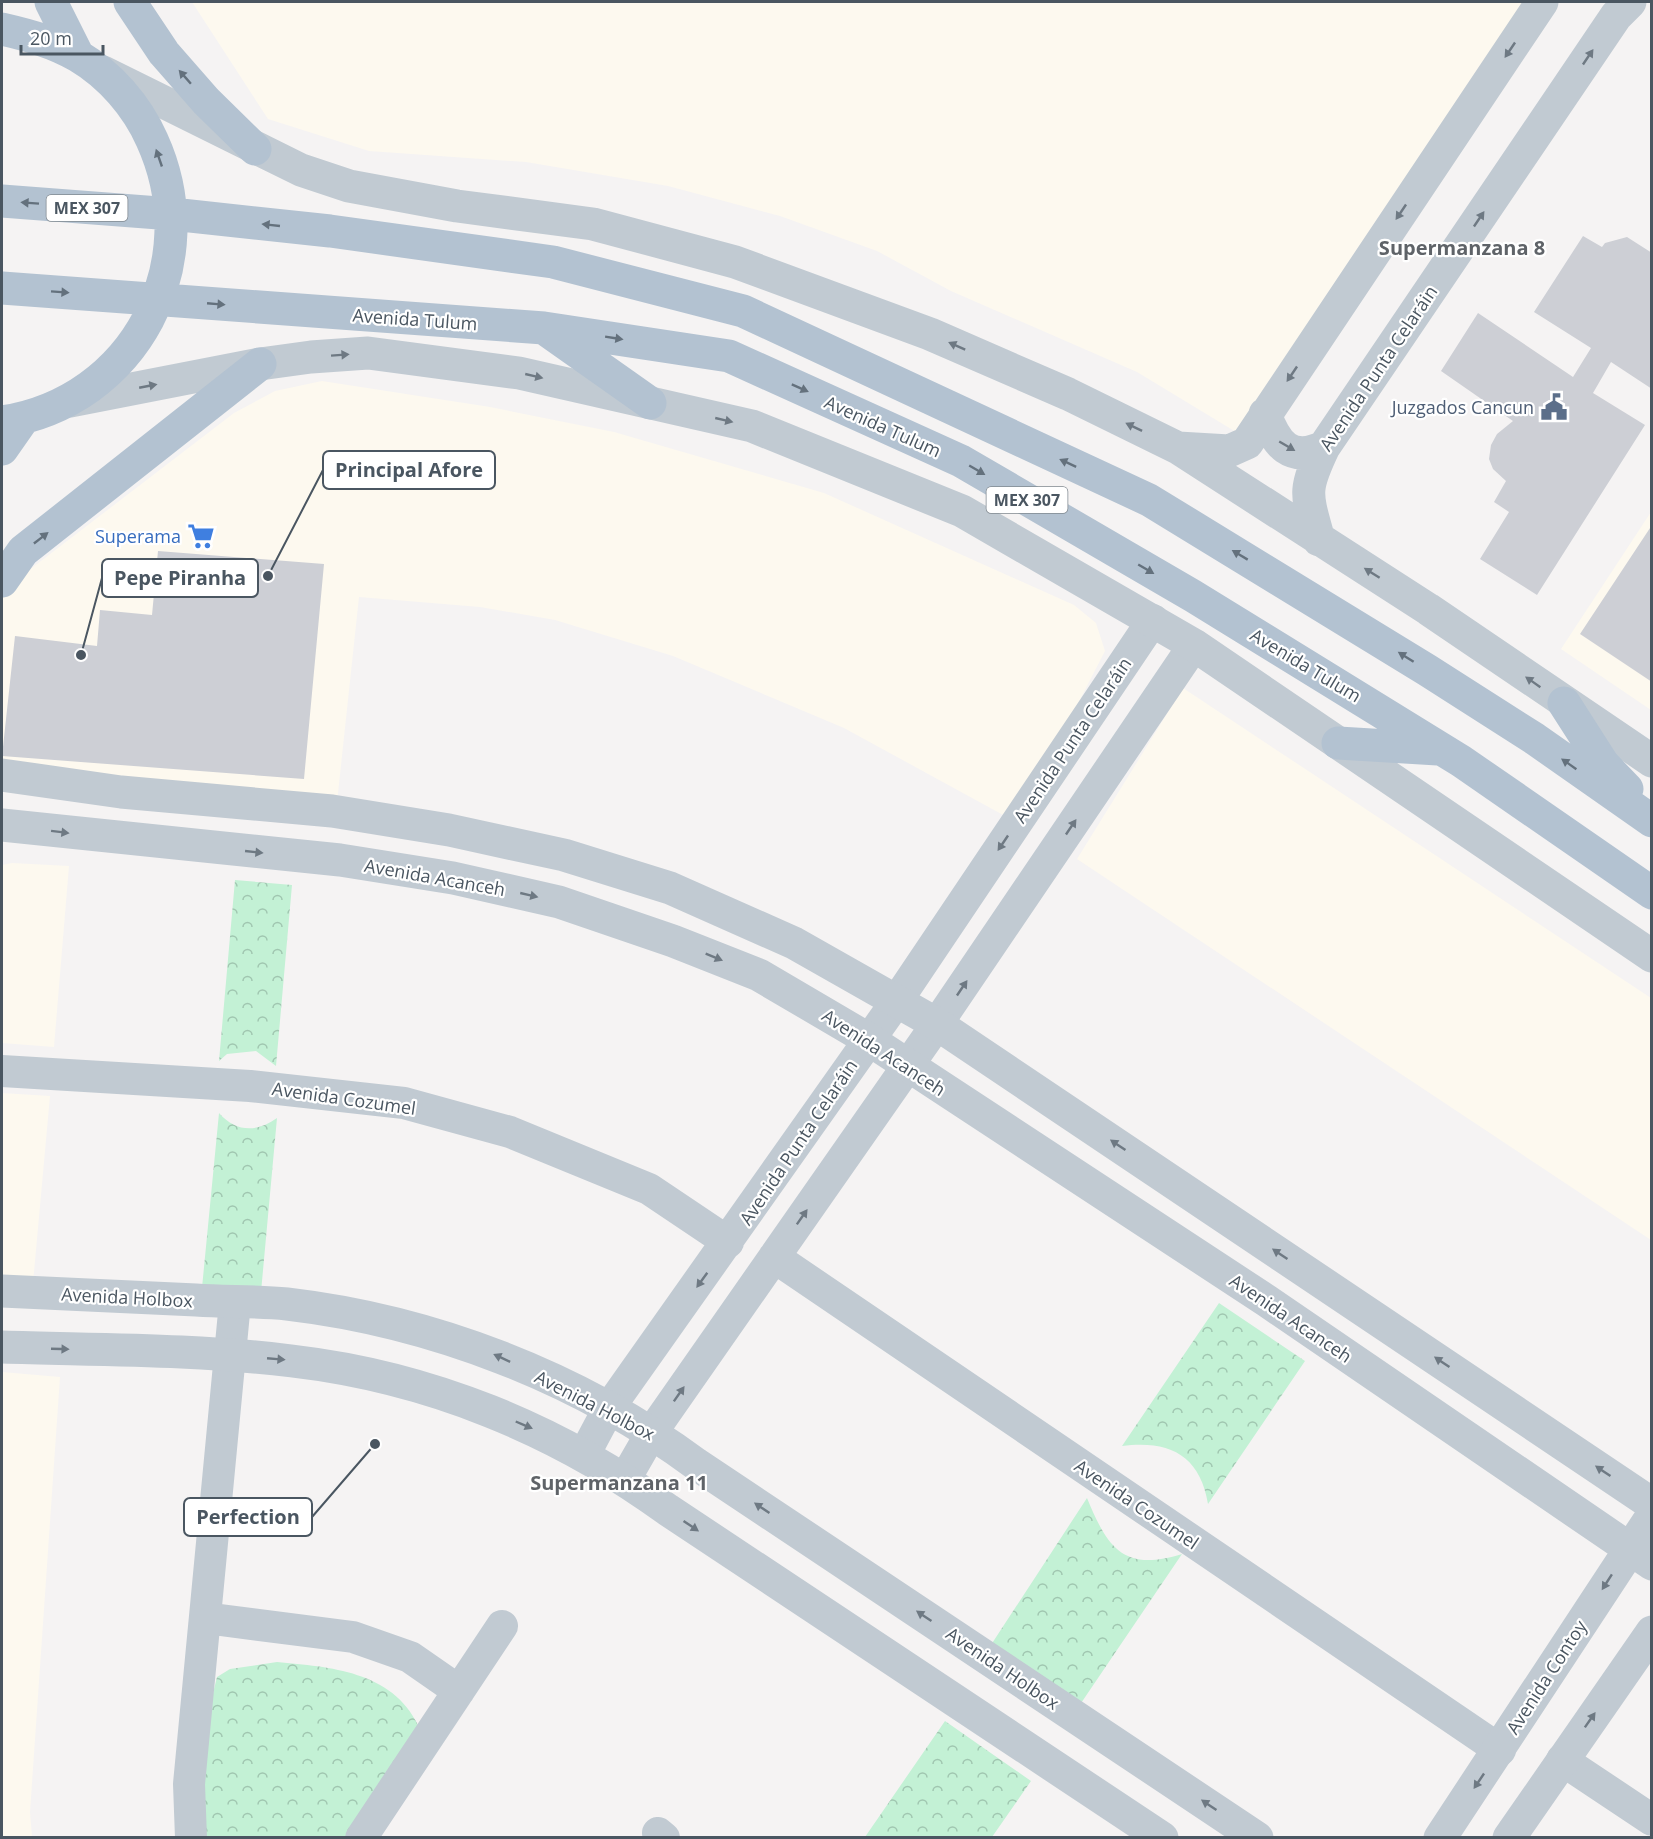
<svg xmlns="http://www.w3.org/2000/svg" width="1653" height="1839" font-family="'Open Sans',sans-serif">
<defs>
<pattern id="park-crowns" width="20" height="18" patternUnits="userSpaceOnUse" patternTransform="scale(1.5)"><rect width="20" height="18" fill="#c3f1d5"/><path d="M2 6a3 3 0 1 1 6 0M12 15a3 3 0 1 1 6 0" fill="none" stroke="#a0c6b0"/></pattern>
</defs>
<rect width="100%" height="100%" fill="#f5f3f3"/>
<path fill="#fdf9ef" d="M 192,2 L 1534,2 L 1236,432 L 1137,372 L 951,291 L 877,251 L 780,216 L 668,186 L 526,162 L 369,151 L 268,119 Z
M 322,381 L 490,407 L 614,432 L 824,493 L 1074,605 L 1096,623 L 1105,651 L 1073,713 L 1005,816 L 844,728 L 673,656 L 555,620 L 480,607 L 359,597 L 336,812 L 2,772 L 2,597 L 11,584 L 234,413 L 275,391 Z
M 1651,512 L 1651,710 L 1561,649 Z
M 1183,688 L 1651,998 L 1651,1240 L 1077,859 Z
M 12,863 L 69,866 L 54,1047 L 2,1043 L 2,865 Z
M 2,1093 L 50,1096 L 33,1283 L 2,1277 Z
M 2,1372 L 60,1377 L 30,1812 L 32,1837 L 2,1837 Z"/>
<path fill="url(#park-crowns)" d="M 235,880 L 292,885 L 276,1066 L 256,1051 L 227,1054 L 219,1061 Z
M 219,1113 C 236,1132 256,1133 277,1118 L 260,1303 L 201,1298 Z
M 1219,1303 L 1305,1361 L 1208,1504 C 1200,1455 1169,1440 1122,1446 Z
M 1087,1498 C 1108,1549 1124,1572 1182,1554 L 1075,1712 L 987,1651 Z
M 277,1662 C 330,1667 392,1671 418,1725 L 350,1837 L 203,1838 C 203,1783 203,1730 217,1677 L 230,1669 Z
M 945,1721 L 1031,1781 L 992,1837 L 865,1837 Z"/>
<path fill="#cdcfd5" d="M 1583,236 L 1602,247 L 1605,243 L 1627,237 L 1652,253 L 1652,389 L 1611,362 L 1593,393 L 1645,425 L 1537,595 L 1480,559 L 1509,512 L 1494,502 L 1506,481 L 1493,469 L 1489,459 L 1491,445 L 1497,434 L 1513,421 L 1441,371 L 1478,313 L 1573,377 L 1591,348 L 1534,312 Z
M 1652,525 L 1652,682 L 1580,634 Z
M 158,551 L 324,564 L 304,779 L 2,756 L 15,636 L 97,646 L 100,610 L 152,615 Z"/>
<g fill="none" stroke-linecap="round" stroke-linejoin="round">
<path stroke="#c1cad2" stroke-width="32" d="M 2,1071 L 250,1086 L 404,1103 L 510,1132 L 649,1189 L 728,1242
M 774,1257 L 1500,1750
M 584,1455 L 609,1408 L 896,1002 L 1153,620
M 625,1479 L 652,1432 L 937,1024 L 1194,645
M 205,1618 L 353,1637 L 410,1657 L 459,1691
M 1562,1760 L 1652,1820
M 658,1833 L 664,1838
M 191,1838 L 189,1784 L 235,1302
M 361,1838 L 502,1626"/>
<path stroke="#c1cad2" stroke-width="33" d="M 103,72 L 301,170 L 349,186 L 457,206 L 593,224 L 735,262 L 930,334 L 1068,394 L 1178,448 L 1428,609 L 1652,761
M 70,401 L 260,364 L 311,357 L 368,353 L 519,373 L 752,426 L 962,511 L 1194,645 L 1652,956
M 1265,414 C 1276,444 1290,463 1324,447
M 1178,448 L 1229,451 L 1247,443 L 1542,2
M 1319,540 C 1306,493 1303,491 1324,447 L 1616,16 L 1630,2
M 2,775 L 121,792 L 332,811 L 449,830 L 564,855 L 670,888 L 794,943 L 937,1024 L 1652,1504
M 2,825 L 340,860 L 453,878 L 559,902 L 673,941 L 759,975 L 868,1039 L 1267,1301 L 1652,1564
M 2,1291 C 66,1294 131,1297 196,1300 C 226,1302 257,1301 287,1304 C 432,1321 578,1377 696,1464 L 1257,1838
M 2,1347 C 98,1350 196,1349 292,1361 C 429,1377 557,1429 668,1510 L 1162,1838
M 1440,1838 L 1652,1516
M 1509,1838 L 1652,1632"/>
<path stroke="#b3c2d1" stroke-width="33" d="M 51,2 L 78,56
M 130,2 L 164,53 L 206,101 L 255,149
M 2,29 C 28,35 54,42 78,56 C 110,75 137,106 152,140 C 208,263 135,402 2,422
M 2,201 L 172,214 L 330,231 L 553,262 L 743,311 L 1149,500 L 1427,670 L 1535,739 L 1652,821
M 2,288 L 544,328 L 729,356 L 961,461 L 1193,596 L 1461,761 L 1652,893
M 548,331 L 650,403
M 2,449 L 23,419
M 2,581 L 23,551 L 260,364
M 1564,703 L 1603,764 L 1627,789
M 1338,743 L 1438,749"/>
</g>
<defs><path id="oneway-solid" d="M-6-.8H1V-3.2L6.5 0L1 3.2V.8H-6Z" transform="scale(1.5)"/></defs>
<g fill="#6e7983">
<use href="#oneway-solid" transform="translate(1510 50) rotate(124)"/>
<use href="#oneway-solid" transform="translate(1588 57) rotate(-56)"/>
<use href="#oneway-solid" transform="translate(1401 212) rotate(124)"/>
<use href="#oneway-solid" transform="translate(1479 219) rotate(-56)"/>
<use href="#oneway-solid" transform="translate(957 346) rotate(-156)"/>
<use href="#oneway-solid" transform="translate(340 355) rotate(-4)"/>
<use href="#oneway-solid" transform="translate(1292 374) rotate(124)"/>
<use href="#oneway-solid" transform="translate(534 376) rotate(13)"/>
<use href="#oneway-solid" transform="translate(148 386) rotate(-11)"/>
<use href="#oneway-solid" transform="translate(724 420) rotate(13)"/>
<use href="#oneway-solid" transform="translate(1134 427) rotate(-154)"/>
<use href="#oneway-solid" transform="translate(1287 446) rotate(30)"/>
<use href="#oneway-solid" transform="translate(1372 573) rotate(-148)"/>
<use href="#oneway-solid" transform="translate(1533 682) rotate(-145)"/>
<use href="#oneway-solid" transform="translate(1071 827) rotate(-56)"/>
<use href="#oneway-solid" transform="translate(60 832) rotate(7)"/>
<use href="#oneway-solid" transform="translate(1003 843) rotate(124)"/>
<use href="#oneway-solid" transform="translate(254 852) rotate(6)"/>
<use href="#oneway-solid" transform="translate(529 895) rotate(13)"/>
<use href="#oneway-solid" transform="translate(714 957) rotate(22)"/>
<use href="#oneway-solid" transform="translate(962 988) rotate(-56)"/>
<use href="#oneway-solid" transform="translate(1118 1145) rotate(-146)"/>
<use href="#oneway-solid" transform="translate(802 1217) rotate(-55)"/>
<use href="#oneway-solid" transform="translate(1280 1254) rotate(-146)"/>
<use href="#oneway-solid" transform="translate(702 1280) rotate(126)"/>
<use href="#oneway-solid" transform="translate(60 1349) rotate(2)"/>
<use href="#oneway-solid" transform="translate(502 1358) rotate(-155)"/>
<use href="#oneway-solid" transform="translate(276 1359) rotate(5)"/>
<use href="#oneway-solid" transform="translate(1442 1362) rotate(-146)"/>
<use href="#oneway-solid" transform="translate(679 1394) rotate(-55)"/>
<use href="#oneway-solid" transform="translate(524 1425) rotate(23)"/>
<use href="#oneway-solid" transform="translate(1603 1471) rotate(-146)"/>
<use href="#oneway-solid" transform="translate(762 1508) rotate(-146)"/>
<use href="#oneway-solid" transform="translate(691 1526) rotate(34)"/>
<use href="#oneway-solid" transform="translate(1607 1582) rotate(123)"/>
<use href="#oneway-solid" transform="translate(924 1616) rotate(-146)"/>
<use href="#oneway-solid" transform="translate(1590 1720) rotate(-55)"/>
<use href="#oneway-solid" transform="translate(1479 1781) rotate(124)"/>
<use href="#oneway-solid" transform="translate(1209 1805) rotate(-146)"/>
</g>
<g fill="#64717d">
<use href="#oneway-solid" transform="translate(185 77) rotate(-131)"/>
<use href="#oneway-solid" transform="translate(159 158) rotate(-109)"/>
<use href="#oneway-solid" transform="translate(30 203) rotate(-176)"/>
<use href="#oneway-solid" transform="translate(271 225) rotate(-174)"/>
<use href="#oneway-solid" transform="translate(60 292) rotate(4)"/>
<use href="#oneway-solid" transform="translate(216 304) rotate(5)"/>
<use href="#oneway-solid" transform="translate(614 338) rotate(9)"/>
<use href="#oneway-solid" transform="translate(800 388) rotate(24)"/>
<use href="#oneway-solid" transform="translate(1068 463) rotate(-155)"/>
<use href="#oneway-solid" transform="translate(977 470) rotate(30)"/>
<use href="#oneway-solid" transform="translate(41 538) rotate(-38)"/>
<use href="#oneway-solid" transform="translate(1240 555) rotate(-149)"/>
<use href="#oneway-solid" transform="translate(1146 569) rotate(30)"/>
<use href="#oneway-solid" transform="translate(1406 657) rotate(-148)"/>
<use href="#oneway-solid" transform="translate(1569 764) rotate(-145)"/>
</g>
<defs>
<symbol id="civic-bare" viewBox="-9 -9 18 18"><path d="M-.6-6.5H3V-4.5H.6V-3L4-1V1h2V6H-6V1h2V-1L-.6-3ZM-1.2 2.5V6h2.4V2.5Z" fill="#5c6f8a" stroke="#fff" stroke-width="2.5" paint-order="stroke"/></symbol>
<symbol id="supermarket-bare" viewBox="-9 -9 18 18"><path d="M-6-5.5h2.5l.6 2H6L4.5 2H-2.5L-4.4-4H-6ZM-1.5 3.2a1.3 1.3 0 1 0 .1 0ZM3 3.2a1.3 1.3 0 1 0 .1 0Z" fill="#3f7fe0" stroke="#fff" stroke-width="2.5" paint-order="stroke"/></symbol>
</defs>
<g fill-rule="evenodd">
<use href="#civic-bare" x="1535" y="388" width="38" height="38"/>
<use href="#supermarket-bare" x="182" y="517" width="38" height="38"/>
</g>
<g text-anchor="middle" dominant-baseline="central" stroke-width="4.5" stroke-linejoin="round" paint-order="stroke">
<g fill="#fff" stroke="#808990" stroke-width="1.5">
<rect x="46.5" y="195" width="81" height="26" rx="4.5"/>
<rect x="986.5" y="487" width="81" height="26" rx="4.5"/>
</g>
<g font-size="16" font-weight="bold" fill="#4a5661">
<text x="87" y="208">MEX 307</text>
<text x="1027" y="500">MEX 307</text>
</g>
<g font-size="18" fill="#4a5661" stroke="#fff">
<text transform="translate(415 319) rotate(4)">Avenida Tulum</text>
<text transform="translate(1378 368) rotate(-56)">Avenida Punta Celaráin</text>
<text transform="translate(883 426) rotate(24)">Avenida Tulum</text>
<text transform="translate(1306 665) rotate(31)">Avenida Tulum</text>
<text transform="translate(1072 740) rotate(-56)">Avenida Punta Celaráin</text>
<text transform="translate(435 877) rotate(10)">Avenida Acanceh</text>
<text transform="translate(884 1052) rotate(33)">Avenida Acanceh</text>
<text transform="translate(344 1098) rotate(8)">Avenida Cozumel</text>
<text transform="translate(798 1142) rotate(-56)">Avenida Punta Celaráin</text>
<text transform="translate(127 1297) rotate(3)">Avenida Holbox</text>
<text transform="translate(1291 1318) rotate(34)">Avenida Acanceh</text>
<text transform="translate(595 1405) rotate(27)">Avenida Holbox</text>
<text transform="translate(1137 1504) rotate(34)">Avenida Cozumel</text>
<text transform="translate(1003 1668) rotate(34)">Avenida Holbox</text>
<text transform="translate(1546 1677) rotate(-57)">Avenida Contoy</text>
</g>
<g font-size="18" fill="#4e5e75" stroke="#fff" text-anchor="end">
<text x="1534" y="407">Juzgados Cancun</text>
</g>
<g font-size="18" fill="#366cbe" stroke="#fff" text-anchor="end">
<text x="181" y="536">Superama</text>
</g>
<g font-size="20" font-weight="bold" fill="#5f6368" stroke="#fff">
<text x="1462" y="247">Supermanzana 8</text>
<text x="619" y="1482">Supermanzana 11</text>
</g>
</g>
<path fill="none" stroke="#4a5661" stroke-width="2" d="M268 576L323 470M81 655L102 578M375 1444L312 1517"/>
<g fill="#4a5661" stroke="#fff" stroke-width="2">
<circle cx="268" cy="576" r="6"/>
<circle cx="81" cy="655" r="6"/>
<circle cx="375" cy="1444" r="6"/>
</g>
<g fill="#fff" stroke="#4a5661" stroke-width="2">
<rect x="323" y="451" width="172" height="38" rx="6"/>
<rect x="102" y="559" width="156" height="38" rx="6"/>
<rect x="184" y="1498" width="128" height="38" rx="6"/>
</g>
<g font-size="20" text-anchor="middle" font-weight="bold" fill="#4a5661">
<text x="409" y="477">Principal Afore</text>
<text x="180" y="585">Pepe Piranha</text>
<text x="248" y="1524">Perfection</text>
</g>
<rect width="1653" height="1839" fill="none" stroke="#4a5661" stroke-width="6"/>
<path d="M21 45v9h82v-9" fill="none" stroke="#4a5661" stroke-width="3"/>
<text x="30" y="45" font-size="18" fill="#4a5661" stroke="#ffffff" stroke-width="4.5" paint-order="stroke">20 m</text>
</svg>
